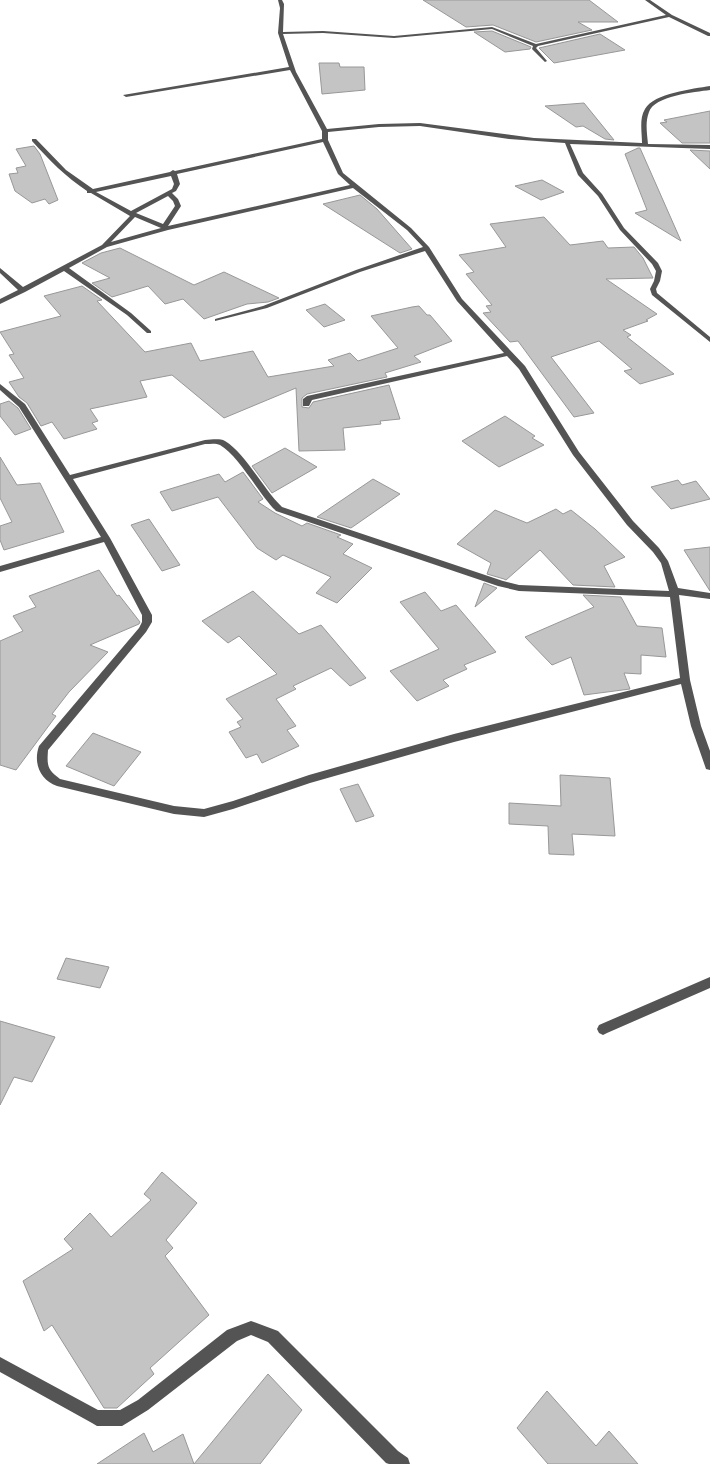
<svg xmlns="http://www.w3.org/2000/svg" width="710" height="1464" font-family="'Noto Sans',sans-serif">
<rect width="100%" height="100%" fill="#fff"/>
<path fill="#c4c4c4" stroke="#989898" d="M 423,0 L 589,0 L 618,22 L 578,22 L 592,30 L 536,42 L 493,25 L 466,27 Z
M 492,31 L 531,47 L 530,49 L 505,52 L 474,32 Z
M 600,34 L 625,50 L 554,63 L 539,48 Z
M 319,63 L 339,63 L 340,67 L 364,67 L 365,90 L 322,94 Z
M 584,103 L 614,140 L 605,139 L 583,126 L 576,127 L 545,106 Z
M 710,111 L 710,143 L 682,143 L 660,123 L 667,122 L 664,120 Z
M 34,146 L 40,154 L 58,200 L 49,204 L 45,199 L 32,203 L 15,191 L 9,174 L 18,173 L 16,168 L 26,166 L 16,149 Z
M 638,148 L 640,148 L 681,241 L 635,213 L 647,210 L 625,154 Z
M 690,150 L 710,151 L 710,169 Z
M 542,180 L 564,192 L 541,200 L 515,186 Z
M 360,195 L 377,209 L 412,249 L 400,253 L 323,204 Z
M 544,217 L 570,245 L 603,241 L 608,248 L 634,247 L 643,258 L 653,278 L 606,279 L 657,314 L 646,320 L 648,321 L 623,330 L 631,335 L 627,337 L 674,374 L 640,384 L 624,371 L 632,369 L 599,341 L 551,357 L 594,413 L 574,417 L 518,341 L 510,342 L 483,313 L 491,312 L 486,306 L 492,305 L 466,274 L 474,272 L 459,255 L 506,247 L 490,224 Z
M 120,248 L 194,285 L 224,272 L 279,298 L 268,302 L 247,304 L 204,319 L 183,299 L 165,304 L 148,286 L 112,297 L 92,283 L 110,278 L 82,263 L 101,253 Z
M 82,286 L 102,300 L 97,301 L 145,352 L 191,343 L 200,361 L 253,351 L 268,377 L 334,366 L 328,360 L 350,353 L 358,361 L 398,348 L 371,316 L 412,307 L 419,306 L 427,315 L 430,315 L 452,341 L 414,356 L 421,362 L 385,373 L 387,377 L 307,394 L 302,398 L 302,407 L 309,408 L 313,402 L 389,385 L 400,419 L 380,421 L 381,424 L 343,428 L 345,450 L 299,451 L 296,388 L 224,418 L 172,375 L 140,381 L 147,397 L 90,409 L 98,421 L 92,423 L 97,429 L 64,439 L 52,422 L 41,426 L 27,403 L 19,397 L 9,382 L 24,378 L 9,355 L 14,354 L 0,332 L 61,316 L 44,296 Z
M 325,304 L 345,320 L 324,327 L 306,310 Z
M 9,401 L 18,408 L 31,429 L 15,435 L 0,416 L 0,404 Z
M 505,416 L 535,436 L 532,438 L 544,445 L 499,467 L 462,441 Z
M 285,448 L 317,467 L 272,493 L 252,466 Z
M 0,457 L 17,485 L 40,483 L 64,532 L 4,550 L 0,540 L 0,526 L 12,522 L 0,498 Z
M 243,472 L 263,499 L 258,502 L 275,513 L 302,526 L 307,523 L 341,535 L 337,537 L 353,544 L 343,554 L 372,568 L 337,603 L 316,593 L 331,577 L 283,555 L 276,560 L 257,548 L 218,497 L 172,511 L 160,492 L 219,474 L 225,482 Z
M 373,479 L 400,494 L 351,528 L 317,517 Z
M 678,480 L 682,485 L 696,481 L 710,499 L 671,509 L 651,487 Z
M 556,509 L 563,514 L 571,510 L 595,529 L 625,557 L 604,566 L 615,587 L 573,585 L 540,550 L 506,580 L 504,579 L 487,574 L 491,563 L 457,544 L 495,510 L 527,523 Z
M 149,519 L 180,565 L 162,571 L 131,525 Z
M 710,547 L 710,591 L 684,550 Z
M 99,570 L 117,596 L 119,595 L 140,622 L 139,624 L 90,645 L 108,652 L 69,692 L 52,714 L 56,716 L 16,770 L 0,765 L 0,641 L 23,631 L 13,616 L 36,607 L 29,596 Z
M 484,583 L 497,588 L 475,607 Z
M 253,591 L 299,634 L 321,625 L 366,678 L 350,686 L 331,668 L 293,686 L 296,689 L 276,699 L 296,726 L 287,730 L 299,746 L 262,763 L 257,754 L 246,758 L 229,732 L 241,727 L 237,722 L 243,719 L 226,699 L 277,674 L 239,636 L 228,643 L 202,621 Z
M 425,592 L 441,611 L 456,605 L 496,652 L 464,665 L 467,669 L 443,680 L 449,686 L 417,701 L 390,671 L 439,649 L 400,602 Z
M 583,595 L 621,597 L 637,626 L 662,628 L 666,657 L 641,655 L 641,674 L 624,673 L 630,689 L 584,695 L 571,657 L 552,665 L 525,637 L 594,607 Z
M 93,733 L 141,752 L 114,786 L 66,766 Z
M 560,775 L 610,778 L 615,836 L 572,834 L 574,855 L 549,854 L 548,826 L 509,824 L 509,803 L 561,806 Z
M 358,784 L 374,816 L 356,822 L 340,789 Z
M 66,958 L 109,967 L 100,988 L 57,979 Z
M 0,1021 L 55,1037 L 32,1082 L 14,1077 L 0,1105 Z
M 162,1172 L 197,1203 L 166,1240 L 173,1248 L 165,1256 L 209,1315 L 150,1368 L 154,1374 L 117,1408 L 104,1408 L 52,1325 L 44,1331 L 23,1281 L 73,1249 L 64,1239 L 90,1213 L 111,1237 L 151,1200 L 144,1194 Z
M 268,1374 L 302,1410 L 260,1464 L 194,1464 Z
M 547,1391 L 596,1446 L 609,1431 L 638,1464 L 548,1464 L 517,1428 Z
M 144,1433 L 153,1452 L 183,1434 L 194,1464 L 97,1464 Z"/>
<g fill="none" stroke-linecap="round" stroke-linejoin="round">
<path fill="#545454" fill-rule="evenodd" d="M 278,0 L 282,0 L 284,4 L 283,32 L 323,31 L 394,36 L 492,27 L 536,44 L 666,15 L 645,0 L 650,0 L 672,15 L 710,33 L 710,36 L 708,36 L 669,17 L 538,46 L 536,48 L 547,61 L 545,62 L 532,49 L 533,46 L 492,29 L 394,38 L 323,33 L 283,34 L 296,72 L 327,129 L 379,124 L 420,123 L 534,138 L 642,143 C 642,133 639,118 645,109 C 654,93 693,89 710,86 L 710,90 C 695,92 654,96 649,112 C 645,122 647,133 648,144 L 710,145 L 710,149 L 570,144 L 583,173 L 602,194 L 624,228 L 658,263 L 662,271 L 660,281 L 656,289 L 657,293 L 710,337 L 710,342 L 652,295 L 650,289 L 654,281 L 656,271 L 652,264 L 620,230 L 598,196 L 578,175 L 565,143 L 509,139 L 420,126 L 379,127 L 328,132 L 328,140 L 343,173 L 411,228 L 429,247 L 462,299 L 525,366 L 579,452 L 633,521 L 659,548 L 668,561 L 678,588 L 710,593 L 710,599 L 679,595 L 690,680 L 701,726 L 710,751 L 710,770 L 706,769 L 705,766 L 691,726 L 681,684 L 454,742 L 310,783 L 233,809 L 204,817 L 174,814 L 57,786 C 40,780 33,763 39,746 L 139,628 L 142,622 L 142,615 L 104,542 L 0,572 L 0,566 L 101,537 L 19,407 L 0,390 L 0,384 L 25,404 L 70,475 L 205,440 C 211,440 219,438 225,441 C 246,454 263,489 282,507 L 503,581 L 519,585 L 669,591 L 661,563 L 653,552 L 627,525 L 573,455 L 519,369 L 507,356 L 312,400 L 309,406 L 303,406 L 303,399 L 307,396 L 504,353 L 457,301 L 425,251 L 360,272 L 267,308 L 215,321 L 215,319 L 263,306 L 356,270 L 423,247 L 407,230 L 353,188 L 168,230 L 107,247 L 69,268 L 131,313 L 151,331 L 151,333 L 147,333 L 127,315 L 64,271 L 25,292 L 0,304 L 0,299 L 18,290 L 0,273 L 0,268 L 23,287 L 102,245 L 130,216 L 91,193 L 87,193 L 87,191 C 66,177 49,160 32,141 L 32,139 L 36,139 L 66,170 L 93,189 L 170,172 L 173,170 L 175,171 L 322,139 L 322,131 L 290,70 L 126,97 L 123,95 L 289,67 L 278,33 L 280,8 ZM 323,142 L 338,174 L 350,185 L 168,226 L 181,206 L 178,199 L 172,193 L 176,191 L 180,184 L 177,174 ZM 171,176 L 174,184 L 172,189 L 131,211 L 96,192 ZM 168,196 L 173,201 L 175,206 L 163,224 L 136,213 ZM 135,217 L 161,228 L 111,242 ZM 205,444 C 210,444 216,443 220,445 C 238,455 259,494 276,511 L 498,586 L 519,591 L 670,597 L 680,678 L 454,734 L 309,775 L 233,801 L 204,809 L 174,806 L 60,779 C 47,769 47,766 48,750 L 146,632 L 152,622 L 152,615 L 110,538 L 73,479 Z
M 710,977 L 710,988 L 607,1033 L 603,1035 L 599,1033 L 597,1029 L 599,1025 Z
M 251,1321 L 278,1331 L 398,1451 L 408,1458 L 410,1464 L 389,1464 L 386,1463 L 268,1342 L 251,1335 L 237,1341 L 148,1410 L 127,1423 L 122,1426 L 97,1426 L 92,1423 L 0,1372 L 0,1357 L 98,1410 L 120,1410 L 138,1400 L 227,1330 Z"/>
</g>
</svg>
